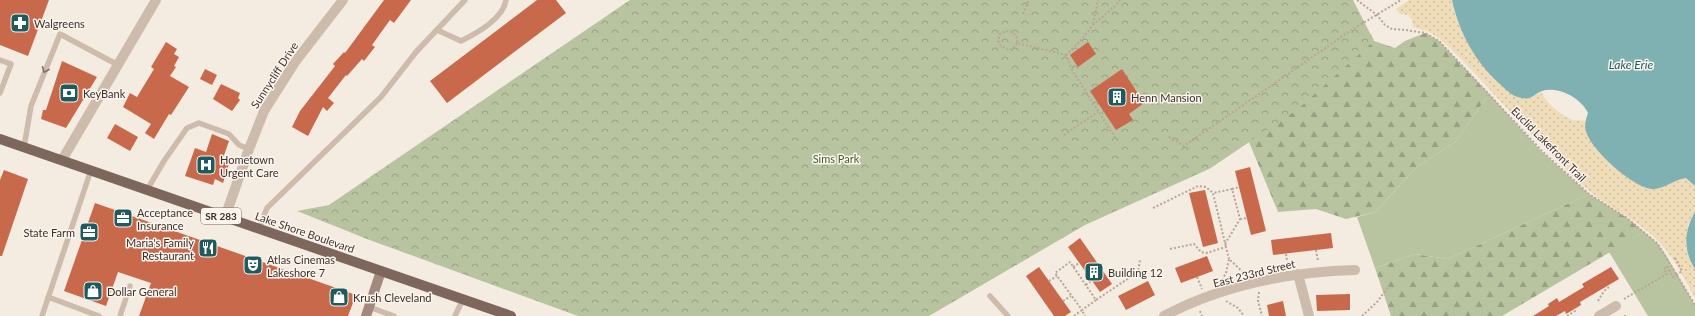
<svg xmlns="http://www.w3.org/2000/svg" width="1695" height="316" font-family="Lato,sans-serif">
<defs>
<pattern id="forest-firs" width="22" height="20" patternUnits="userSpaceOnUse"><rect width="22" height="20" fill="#b8c4a0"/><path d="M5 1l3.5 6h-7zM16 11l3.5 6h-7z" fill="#97a083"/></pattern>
<pattern id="sand-dots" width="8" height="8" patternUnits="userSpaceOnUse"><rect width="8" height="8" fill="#efdcb8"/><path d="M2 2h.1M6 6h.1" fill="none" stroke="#cebd9e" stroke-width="1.8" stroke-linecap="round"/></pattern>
<pattern id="park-crowns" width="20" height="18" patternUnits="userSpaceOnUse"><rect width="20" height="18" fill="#b8c4a0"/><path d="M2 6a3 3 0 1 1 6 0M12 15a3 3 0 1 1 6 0" fill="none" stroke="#97a083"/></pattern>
</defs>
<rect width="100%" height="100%" fill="#f4ebe1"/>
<path fill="#b8c4a0" d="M 1489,94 L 1541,151 L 1589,194 L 1448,259 L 1415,254 L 1375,268 L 1357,217 L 1375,212 L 1417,167 L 1455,142 Z
M 1644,232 L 1658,244 L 1667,257 L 1695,305 L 1695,316 L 1648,316 L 1609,252 Z"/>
<path fill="url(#forest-firs)" d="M 1425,33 L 1439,41 L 1489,94 L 1455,142 L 1417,167 L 1375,212 L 1346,219 L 1316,209 L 1278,212 L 1249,142 L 1209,169 L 1371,34 L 1374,41 L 1395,48 L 1405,41 Z
M 1589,194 L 1627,218 L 1644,232 L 1502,316 L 1391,316 L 1375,268 L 1415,254 L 1448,259 Z"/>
<path fill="url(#sand-dots)" d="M 1409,0 L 1452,0 L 1456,17 L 1531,98 L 1541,92 C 1547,103 1560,115 1572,120 C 1576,121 1581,120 1585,121 L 1586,132 L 1667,184 L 1679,178 L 1686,178 L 1695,186 L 1695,212 L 1688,225 L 1686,248 L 1695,269 L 1695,298 C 1685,280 1675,259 1661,244 C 1643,224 1622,214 1600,199 C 1582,186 1566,170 1551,154 C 1512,117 1479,74 1439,38 L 1428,31 L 1413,27 L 1412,20 L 1409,15 L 1400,14 L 1396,9 Z"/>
<path fill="url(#park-crowns)" d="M 630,0 L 1353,0 L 1374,41 L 1298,109 L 1209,169 L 1085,225 L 929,316 L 578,316 L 367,239 L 297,211 L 329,205 Z"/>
<path fill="#7fb0b2" d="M 1452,0 L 1695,0 L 1695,186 L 1686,178 C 1675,179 1666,188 1654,189 C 1635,190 1590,149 1586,131 C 1584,125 1586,119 1588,113 C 1581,98 1558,86 1542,91 C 1534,94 1532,100 1522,98 C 1513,97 1506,90 1500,84 C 1475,62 1459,32 1452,0 Z
M 1695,212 L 1695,269 C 1683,250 1684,231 1695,212 Z"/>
<path fill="#c8694b" d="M 0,0 L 49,0 L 28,56 L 0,45 Z
M 384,0 L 411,0 L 394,23 L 390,20 L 372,45 L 375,47 L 364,61 L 362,59 L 347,76 L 346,75 L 328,98 L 334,103 L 327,111 L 323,107 L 308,136 L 292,127 L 300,111 L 335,66 L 333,64 L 344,52 L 345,53 Z
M 537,0 L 556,0 L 566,13 L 447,103 L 430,81 Z
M 166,42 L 177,49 L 174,54 L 179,57 L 174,66 L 176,67 L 170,76 L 189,87 L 171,115 L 169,114 L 154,139 L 145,133 L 151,124 L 123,107 L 130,93 L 137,97 L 154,69 L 151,67 Z
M 1088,42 L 1096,54 L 1078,67 L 1070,55 Z
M 62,61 L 97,77 L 66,128 L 41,119 L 43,110 L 46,110 Z
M 205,69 L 217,75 L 212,85 L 200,79 Z
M 1122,69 L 1144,103 L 1129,114 L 1133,120 L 1116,130 L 1090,91 Z
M 221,84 L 240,93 L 238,98 L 240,100 L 232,111 L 213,99 Z
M 115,124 L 138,137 L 130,151 L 107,138 Z
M 212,134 L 229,141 L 222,161 L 229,164 L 223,183 L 215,179 L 213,185 L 185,176 L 195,148 L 206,152 Z
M 1250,167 L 1266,231 L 1251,235 L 1235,171 Z
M 4,170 L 28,179 L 2,256 L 0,256 L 0,180 Z
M 1205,190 L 1218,243 L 1203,247 L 1189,193 Z
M 95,203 L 356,295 L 348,316 L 139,316 L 151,283 L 118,272 L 106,306 L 64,291 Z
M 1331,233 L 1333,248 L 1273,255 L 1271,240 Z
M 1080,238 L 1112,284 L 1100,292 L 1068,247 Z
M 1207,256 L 1213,271 L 1181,283 L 1175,268 Z
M 1039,267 L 1071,312 L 1065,316 L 1054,316 L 1026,276 Z
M 1611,267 L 1619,279 L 1580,302 L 1581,305 L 1566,314 L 1565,311 L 1556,316 L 1533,316 L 1549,306 L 1548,304 L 1557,298 L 1559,302 L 1584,287 L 1582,284 Z
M 1148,281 L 1155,295 L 1126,310 L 1118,296 Z
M 1350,294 L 1350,310 L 1317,311 L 1316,295 Z
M 1283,301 L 1286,316 L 1269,316 L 1267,305 Z"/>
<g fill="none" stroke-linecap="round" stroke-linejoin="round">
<path stroke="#b9a596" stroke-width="2" stroke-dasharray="2 2" stroke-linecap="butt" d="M 1357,0 L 1377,15 L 1385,25 L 1392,29 L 1406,30 L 1425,33 L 1439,41 L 1542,151 L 1589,194 L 1627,218 L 1658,244 L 1695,305
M 1023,14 L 1029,0
M 1093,24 L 1098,0
M 1017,43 L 1013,48 L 1008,50 L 1001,46 L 998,41 L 1000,34 L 1006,31 L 1012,32 L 1017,37 L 1017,43 L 1066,55 L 1072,70 L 1116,139
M 1066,55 L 1082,39 L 1093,25 L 1115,6 L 1120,0
M 1064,135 L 1098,112
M 1169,137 L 1184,146 L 1350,31 L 1401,0
M 1232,189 L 1239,187
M 1153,208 L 1198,186 L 1206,187 L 1213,193
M 1240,219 L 1247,218
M 1225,244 L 1240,219 L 1232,189 L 1213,193 L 1226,247
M 1170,249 L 1194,244 L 1201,252 L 1206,253 L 1226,247 L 1229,259
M 1316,250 L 1318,261
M 1286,254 L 1288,267
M 1073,267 L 1079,263
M 1197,277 L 1202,289
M 1222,280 L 1226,273 L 1229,259 L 1245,274
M 1049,281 L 1057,276
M 1086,285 L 1091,281
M 1259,292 L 1258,301 L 1262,316
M 1624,299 L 1667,274 L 1664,269 L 1667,266 L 1673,277 L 1682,271 L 1675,258
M 1096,300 L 1082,310 L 1055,273 L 1070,262 L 1096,300 L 1138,272 L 1140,260
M 1063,301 L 1071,296
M 1226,301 L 1238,308 L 1244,316
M 1598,301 L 1604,291 L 1609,287 L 1608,285
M 1200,311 L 1202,316
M 1074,316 L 1082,310 L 1085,316
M 1362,316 L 1377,302 L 1389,286
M 1567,316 L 1575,311 L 1574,309
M 1624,316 L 1626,316"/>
<path stroke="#cdbbac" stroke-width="5.5" d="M 437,30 L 461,41 C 477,33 503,19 506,0
M 0,60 L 11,64 L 0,93
M 24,147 L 31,106 L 60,34 L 118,65
M 147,190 L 164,161 L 187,128 L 199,123 L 229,134 L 239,145 L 249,149
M 259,229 L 267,208 L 381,97 L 416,52 L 465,0
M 990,296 L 1008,316
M 48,297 L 99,316
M 369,307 L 394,316
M 42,316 L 91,170
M 120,316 L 130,286
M 455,316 L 463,299"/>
<path stroke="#cdbbac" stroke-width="10" d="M 62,160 L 156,0
M 225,217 L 249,149 L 264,111 L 295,62 L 343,0
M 1298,274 L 1309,316
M 1164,316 C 1222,285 1289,272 1355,270
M 1599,316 L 1616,306"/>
<path stroke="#a18a7d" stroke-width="10" d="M 366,316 L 381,271"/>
<path stroke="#7d675c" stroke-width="10" d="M 0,139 L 511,316"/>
</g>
<defs><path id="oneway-chevron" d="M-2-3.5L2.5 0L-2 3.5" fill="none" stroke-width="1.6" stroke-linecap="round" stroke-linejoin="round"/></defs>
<use stroke="#7d6f65" href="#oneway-chevron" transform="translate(45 70) rotate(112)"/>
<defs>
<symbol id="pharmacy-square" viewBox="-11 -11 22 22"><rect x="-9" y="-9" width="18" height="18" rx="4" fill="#1f5a5e" stroke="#fbf5ee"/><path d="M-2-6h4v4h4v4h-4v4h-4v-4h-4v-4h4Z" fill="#fff"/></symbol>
<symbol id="bank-square" viewBox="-11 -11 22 22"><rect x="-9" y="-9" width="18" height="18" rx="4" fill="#1f5a5e" stroke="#fbf5ee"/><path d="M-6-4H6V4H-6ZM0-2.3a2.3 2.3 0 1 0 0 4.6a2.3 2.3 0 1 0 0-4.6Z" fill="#fff"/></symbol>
<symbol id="building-square" viewBox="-11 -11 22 22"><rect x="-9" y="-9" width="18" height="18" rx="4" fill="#1f5a5e" stroke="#fbf5ee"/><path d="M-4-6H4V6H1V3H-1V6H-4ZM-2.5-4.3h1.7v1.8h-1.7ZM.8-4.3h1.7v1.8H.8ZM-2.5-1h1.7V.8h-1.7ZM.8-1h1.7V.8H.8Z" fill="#fff"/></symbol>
<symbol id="hospital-square" viewBox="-11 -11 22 22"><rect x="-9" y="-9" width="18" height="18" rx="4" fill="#1f5a5e" stroke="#fbf5ee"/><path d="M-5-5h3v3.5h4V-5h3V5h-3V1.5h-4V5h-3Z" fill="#fff"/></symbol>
<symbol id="office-square" viewBox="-11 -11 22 22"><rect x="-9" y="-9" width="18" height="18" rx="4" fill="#1f5a5e" stroke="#fbf5ee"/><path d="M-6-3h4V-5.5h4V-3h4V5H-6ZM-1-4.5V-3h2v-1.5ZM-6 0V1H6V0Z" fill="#fff"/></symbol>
<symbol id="restaurant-square" viewBox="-11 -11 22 22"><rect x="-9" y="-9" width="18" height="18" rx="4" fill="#1f5a5e" stroke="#fbf5ee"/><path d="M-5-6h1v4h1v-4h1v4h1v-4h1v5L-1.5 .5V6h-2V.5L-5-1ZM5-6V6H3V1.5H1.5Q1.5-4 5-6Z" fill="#fff"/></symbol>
<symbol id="theatre-square" viewBox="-11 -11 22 22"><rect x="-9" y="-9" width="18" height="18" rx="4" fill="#1f5a5e" stroke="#fbf5ee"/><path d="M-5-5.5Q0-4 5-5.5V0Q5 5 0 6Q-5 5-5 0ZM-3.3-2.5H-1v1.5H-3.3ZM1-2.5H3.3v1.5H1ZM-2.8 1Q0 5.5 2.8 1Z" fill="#fff"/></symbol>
<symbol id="shop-square" viewBox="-11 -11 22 22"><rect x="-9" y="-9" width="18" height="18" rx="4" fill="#1f5a5e" stroke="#fbf5ee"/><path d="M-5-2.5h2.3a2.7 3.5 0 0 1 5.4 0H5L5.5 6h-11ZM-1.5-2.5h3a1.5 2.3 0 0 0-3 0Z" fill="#fff"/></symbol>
</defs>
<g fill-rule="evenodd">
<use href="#pharmacy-square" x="9" y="12" width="22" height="22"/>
<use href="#bank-square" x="58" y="82" width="22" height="22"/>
<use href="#building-square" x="1106" y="86" width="22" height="22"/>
<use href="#hospital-square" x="195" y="154" width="22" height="22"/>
<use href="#office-square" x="112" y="207" width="22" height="22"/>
<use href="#office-square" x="78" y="221" width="22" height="22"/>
<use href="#restaurant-square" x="197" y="237" width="22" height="22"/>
<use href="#theatre-square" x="242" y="254" width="22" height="22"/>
<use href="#building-square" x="1083" y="261" width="22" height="22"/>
<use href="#shop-square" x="82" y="280" width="22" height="22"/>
<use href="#shop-square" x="328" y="286" width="22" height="22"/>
</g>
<g text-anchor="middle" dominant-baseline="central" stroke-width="3" stroke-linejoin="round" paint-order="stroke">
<rect fill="#fbf5ee" stroke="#756b66" stroke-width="1" x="201" y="208" width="40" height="16" rx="3"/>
<g font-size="10" font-weight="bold" fill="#3b302b">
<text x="221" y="216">SR 283</text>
</g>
<g font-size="11" fill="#3b302b" stroke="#fbf5ee" text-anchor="start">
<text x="34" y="23">Walgreens</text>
<text x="83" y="93">KeyBank</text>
<text x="1131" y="97">Henn Mansion</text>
<text x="220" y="159">Hometown<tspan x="220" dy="13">Urgent Care</tspan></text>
<text x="137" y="212">Acceptance<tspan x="137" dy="13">Insurance</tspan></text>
<text x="75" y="232" text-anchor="end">State Farm</text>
<text x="194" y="242" text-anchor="end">Maria's Family<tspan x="194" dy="13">Restaurant</tspan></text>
<text x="267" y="259">Atlas Cinemas<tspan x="267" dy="13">Lakeshore 7</tspan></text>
<text x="1108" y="272">Building 12</text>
<text x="107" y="291">Dollar General</text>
<text x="353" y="297">Krush Cleveland</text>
</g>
<g font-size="11" fill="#3b302b" stroke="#fbf5ee">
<text transform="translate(274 75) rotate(-57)">Sunnycliff Drive</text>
<text transform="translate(1549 144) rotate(45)">Euclid Lakefront Trail</text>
<text transform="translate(305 232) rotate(19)">Lake Shore Boulevard</text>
<text transform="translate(1254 273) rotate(-14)">East 233rd Street</text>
</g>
<g font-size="11" fill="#4a5a2e" stroke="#fbf5ee">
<text x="836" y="158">Sims Park</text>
</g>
<g font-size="12" font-style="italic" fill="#1f5a5e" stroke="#fbf5ee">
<text x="1631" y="64">Lake Erie</text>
</g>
</g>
</svg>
